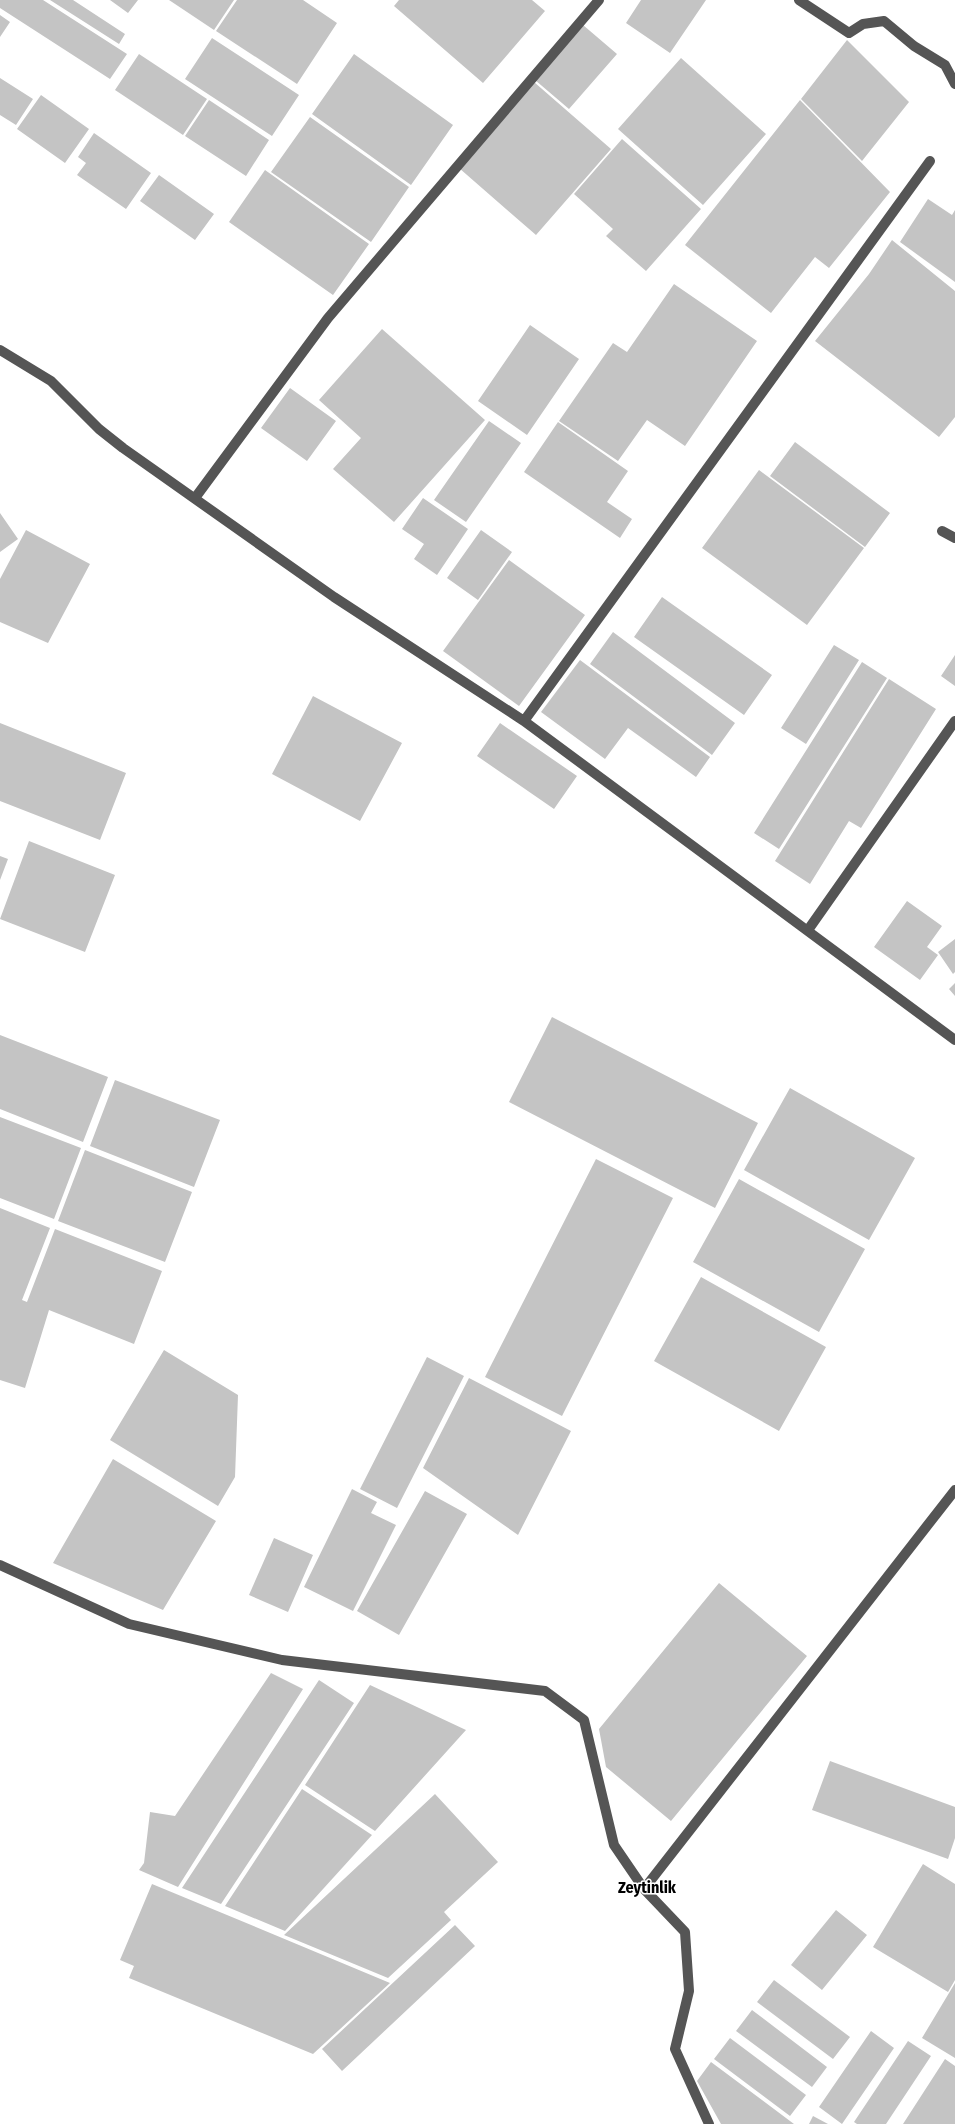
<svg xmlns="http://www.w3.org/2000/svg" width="955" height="2124" font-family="'Fira Sans Condensed',sans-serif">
<rect width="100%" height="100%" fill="#fff"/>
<path fill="#c4c4c4" d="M 0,0 L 43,0 L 127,54 L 110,79 L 0,8 Z
M 50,0 L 73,0 L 125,34 L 119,44 Z
M 110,0 L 138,0 L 128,13 Z
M 169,0 L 234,0 L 214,30 Z
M 237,0 L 303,0 L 337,23 L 297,84 L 216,31 Z
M 399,0 L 532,0 L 545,11 L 483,83 L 394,6 Z
M 641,0 L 706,0 L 670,53 L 626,23 Z
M 0,15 L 10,22 L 0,37 Z
M 583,25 L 617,54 L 569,109 L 535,80 Z
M 212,38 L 299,95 L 272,136 L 185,79 Z
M 847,40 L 909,102 L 862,161 L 801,99 Z
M 139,54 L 207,99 L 183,135 L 115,90 Z
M 354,54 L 453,125 L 411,185 L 312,114 Z
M 681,58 L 766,134 L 703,205 L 618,129 Z
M 0,78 L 33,99 L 16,125 L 0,115 Z
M 534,82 L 611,149 L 536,235 L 459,168 Z
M 41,95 L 89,129 L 65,163 L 17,129 Z
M 209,100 L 269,140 L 246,176 L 185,136 Z
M 800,100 L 890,192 L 829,268 L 815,257 L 771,313 L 685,245 Z
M 310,117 L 409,187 L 371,242 L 271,172 Z
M 94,133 L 151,173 L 126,209 L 77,175 L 86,163 L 78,157 Z
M 622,139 L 701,209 L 646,271 L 606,236 L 613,229 L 574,194 Z
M 265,170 L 369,244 L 333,295 L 229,222 Z
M 159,175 L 214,214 L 195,240 L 140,201 Z
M 928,199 L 952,215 L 955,210 L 955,282 L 900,242 Z
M 892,240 L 955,291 L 955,417 L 939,437 L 815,341 L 869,274 Z
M 674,284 L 757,341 L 685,446 L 647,420 L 618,461 L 559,421 L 613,343 L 627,352 Z
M 530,325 L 579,359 L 527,435 L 478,401 Z
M 382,329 L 485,420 L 394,522 L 333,469 L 361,438 L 319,400 Z
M 290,388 L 336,421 L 307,461 L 261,428 Z
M 489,421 L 521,443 L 466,522 L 434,500 Z
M 558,422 L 628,471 L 607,502 L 632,519 L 620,538 L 524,472 Z
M 795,442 L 890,513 L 865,547 L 770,476 Z
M 759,470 L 864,548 L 807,625 L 702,548 Z
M 423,498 L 468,529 L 437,575 L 414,559 L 424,544 L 402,529 Z
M 0,513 L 18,539 L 0,552 Z
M 26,530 L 90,564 L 48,643 L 0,622 L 0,579 Z
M 481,530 L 512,552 L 478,600 L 447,578 Z
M 509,560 L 585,615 L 519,706 L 443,651 Z
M 662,597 L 772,675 L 744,715 L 634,637 Z
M 613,632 L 735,723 L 712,755 L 590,664 Z
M 834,645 L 859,660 L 806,744 L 781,728 Z
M 955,655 L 955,686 L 941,676 Z
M 580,660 L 710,757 L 696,777 L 628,728 L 605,759 L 541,712 Z
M 862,662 L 887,678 L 779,849 L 754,833 Z
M 889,679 L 936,709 L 861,828 L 849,821 L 810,884 L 775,861 Z
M 313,696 L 402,743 L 360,821 L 272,774 Z
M 0,723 L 126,773 L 100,840 L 0,801 Z
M 500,723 L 577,776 L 554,809 L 477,756 Z
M 29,841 L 115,875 L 85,952 L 0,919 Z
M 0,856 L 8,859 L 0,880 Z
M 907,901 L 942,926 L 927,947 L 938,955 L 920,980 L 874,947 Z
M 955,939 L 955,972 L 953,974 L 938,952 Z
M 955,983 L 955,996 L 949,989 Z
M 552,1017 L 758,1123 L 715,1208 L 509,1102 Z
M 0,1035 L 108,1077 L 83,1142 L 0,1109 Z
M 115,1080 L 220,1120 L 194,1187 L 90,1146 Z
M 790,1088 L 915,1158 L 869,1240 L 744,1170 Z
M 0,1117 L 81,1148 L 54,1219 L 0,1198 Z
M 85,1150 L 192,1192 L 165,1262 L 58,1221 Z
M 596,1159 L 673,1198 L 562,1416 L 485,1377 Z
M 739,1179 L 865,1249 L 819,1332 L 693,1262 Z
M 0,1208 L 50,1228 L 22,1300 L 27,1302 L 55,1229 L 162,1271 L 134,1344 L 49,1310 L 25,1388 L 0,1380 Z
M 701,1277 L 826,1347 L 779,1431 L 654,1361 Z
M 164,1350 L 238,1395 L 235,1477 L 218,1506 L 110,1440 Z
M 427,1357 L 464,1376 L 397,1508 L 360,1489 Z
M 469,1378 L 571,1431 L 518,1535 L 423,1468 Z
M 113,1459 L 216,1521 L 163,1610 L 53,1563 Z
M 352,1489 L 377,1502 L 371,1513 L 396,1525 L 353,1611 L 304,1587 Z
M 425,1491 L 467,1514 L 399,1635 L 357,1611 Z
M 274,1538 L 313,1555 L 288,1612 L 249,1595 Z
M 719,1583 L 807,1656 L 671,1821 L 606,1767 L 599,1729 Z
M 271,1673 L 303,1689 L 178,1887 L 139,1870 L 144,1863 L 150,1812 L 175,1816 Z
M 319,1680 L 354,1703 L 221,1904 L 182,1888 Z
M 370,1685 L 466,1730 L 375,1831 L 305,1785 Z
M 830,1761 L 955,1807 L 955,1838 L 948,1859 L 812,1810 Z
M 302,1789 L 372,1835 L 285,1931 L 225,1906 Z
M 435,1794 L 498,1862 L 444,1912 L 451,1920 L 388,1978 L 284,1935 Z
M 923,1864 L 955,1884 L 955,1980 L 948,1992 L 873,1947 Z
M 152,1884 L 275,1935 L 390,1983 L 313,2054 L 129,1978 L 134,1966 L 120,1960 Z
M 836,1910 L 867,1935 L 822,1990 L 791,1965 Z
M 455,1925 L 475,1946 L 342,2071 L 322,2049 Z
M 774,1980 L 850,2037 L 833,2059 L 757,2002 Z
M 955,1983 L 955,2058 L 922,2038 Z
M 752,2010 L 827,2067 L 812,2087 L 736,2031 Z
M 871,2031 L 894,2048 L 842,2124 L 819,2107 Z
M 730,2038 L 806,2095 L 790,2116 L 714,2059 Z
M 908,2041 L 931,2056 L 886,2124 L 857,2124 L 854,2122 Z
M 945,2059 L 955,2066 L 955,2124 L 903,2124 Z
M 711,2062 L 794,2124 L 721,2124 L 697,2081 Z
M 813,2116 L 828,2124 L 809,2124 Z"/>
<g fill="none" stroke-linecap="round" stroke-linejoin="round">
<path stroke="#555" stroke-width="10" d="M 799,0 L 849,33 L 863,24 L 884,21 L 914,46 L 945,65 L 955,84
M 0,350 L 51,381 L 99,429 L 123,448 L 334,597 L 524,721 L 955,1040
M 195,498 L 328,318 L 599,0
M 942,531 L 955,538
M 524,721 L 930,161
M 808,930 L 955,721
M 0,1565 L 129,1624 L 282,1660 L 545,1691 L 584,1720 L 614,1845 L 644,1889 L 685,1932 L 689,1991 L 675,2049 L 709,2124
M 644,1889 L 955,1490"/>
</g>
<g text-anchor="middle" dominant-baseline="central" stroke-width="3" stroke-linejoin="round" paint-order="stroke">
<g font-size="16" font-weight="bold" fill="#000" stroke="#fff">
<text x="647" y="1887">Zeytinlik</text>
</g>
</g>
</svg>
